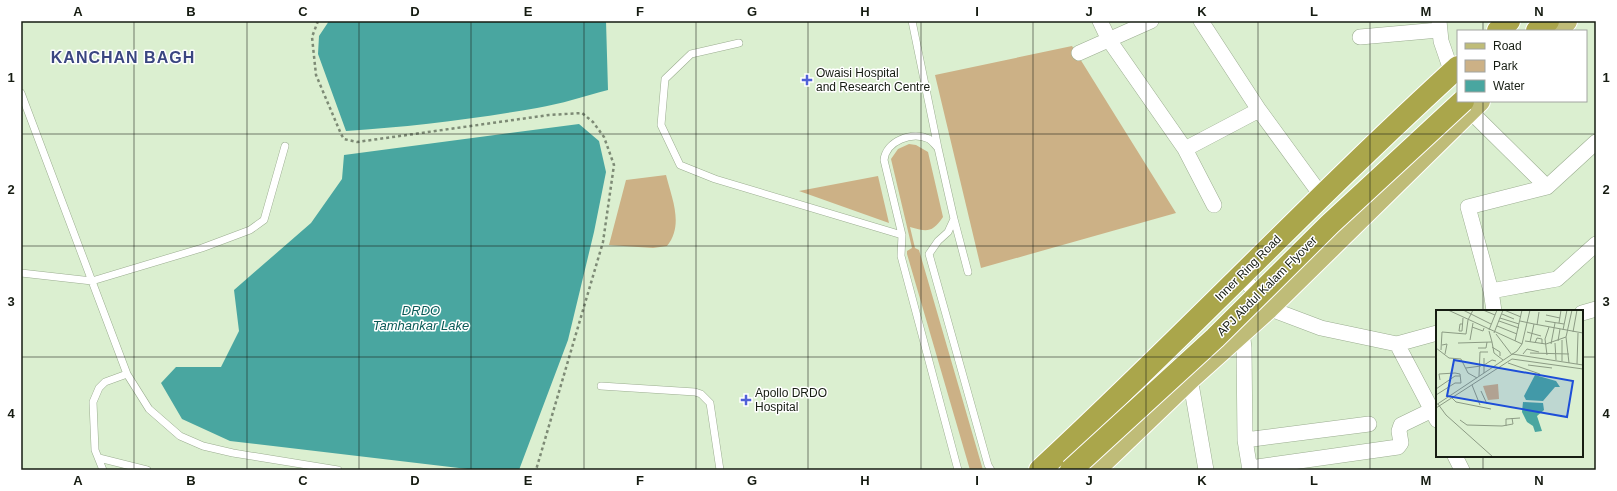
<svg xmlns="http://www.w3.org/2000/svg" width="1617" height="491" font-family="Helvetica,sans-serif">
<rect width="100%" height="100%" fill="#dbefd0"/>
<path fill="#ccb186" d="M 1072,46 L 1176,213 L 981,268 L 935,75 Z
M 909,144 L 916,145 L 928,152 L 943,217 C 932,233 927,232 910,227 L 915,248 L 919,250 L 983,470 L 970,470 L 907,254 L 907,251 L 912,248 L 891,159 L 898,149 Z
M 666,175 C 672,199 684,225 667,246 L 653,248 L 609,245 L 626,180 Z
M 878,176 L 889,223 L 799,191 Z"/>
<path fill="#49a6a0" d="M 329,21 L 606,21 L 608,90 C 585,96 561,104 537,108 C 474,119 410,127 346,131 L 318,54 L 319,36 Z
M 579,124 L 599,141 L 606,172 L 594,232 L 568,340 L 519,470 L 476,470 L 230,441 L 182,419 L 161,383 L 176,367 L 221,367 L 239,331 L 234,290 L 311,223 L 342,179 L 344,155 Z"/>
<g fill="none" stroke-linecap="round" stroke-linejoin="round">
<defs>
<path id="service" d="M 912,21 L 938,148
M 739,43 L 691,54 L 665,79 L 661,125 L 680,165 L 715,179 L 902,235
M 21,93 L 127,374 L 149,409 L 180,436 L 203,446 L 233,453 L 338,470
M 954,219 L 968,272
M 21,273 L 92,281 L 202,248 L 250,230 L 264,220 L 285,146
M 601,386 L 695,392 L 701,394 L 710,403 L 720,470
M 99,458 L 147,470
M 103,470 L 95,450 L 93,402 L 99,388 L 105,382 L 127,374
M 958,470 L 901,256 L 902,235 L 884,160 C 886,141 912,131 929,139 C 932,141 935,145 938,148 L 954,219 L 948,232 L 938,241 L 929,254 L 988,465 L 991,470"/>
<path id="minor" d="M 1100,21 L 1109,40 L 1185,149
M 1201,21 L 1259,110 L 1321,195
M 1439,21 L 1441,41 L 1452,73
M 1360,37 L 1439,30
M 1079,53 L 1151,21
M 1469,110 L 1547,187
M 1214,205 L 1185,149 L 1259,110
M 1241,275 L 1268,308 L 1321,328 L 1397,344 L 1437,420
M 1491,291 L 1557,279 L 1596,244
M 1494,311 L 1491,291 L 1468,207 L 1547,187 L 1596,142
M 1582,313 L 1596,309
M 1242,331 L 1244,348 L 1245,440 L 1250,470
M 1397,344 L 1437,333
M 1190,378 L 1206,470
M 1245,440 L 1369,424
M 1455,456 L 1462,470
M 1250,468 L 1398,447 L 1401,443 L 1399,431 L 1401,425 L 1432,410"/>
<path id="primary" d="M 1555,31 L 1566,21
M 1094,470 L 1190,378 L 1268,308 L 1479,101"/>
<path id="trunk" d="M 1498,31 L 1509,21
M 1537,31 L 1548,21
M 1040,470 C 1182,339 1315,197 1458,67"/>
</defs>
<use href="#service" stroke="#9bad90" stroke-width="8"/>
<use href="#minor" stroke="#9bad90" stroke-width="16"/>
<use href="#primary" stroke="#fff" stroke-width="24"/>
<use href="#trunk" stroke="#fff" stroke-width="24"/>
<path stroke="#7d8a75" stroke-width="2.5" stroke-dasharray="3 3" stroke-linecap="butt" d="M 318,21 L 312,37 L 316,75 L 341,134 L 344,139 L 357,142 L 549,115 L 582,113 L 593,122 L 604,137 L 614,165 L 603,242 L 536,470"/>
<use href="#service" stroke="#fff" stroke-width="7"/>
<use href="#minor" stroke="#fff" stroke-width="15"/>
<use href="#primary" stroke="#bfbc78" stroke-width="22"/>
<use href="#trunk" stroke="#aaa64b" stroke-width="22"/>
<defs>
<path id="trunk-bridge" d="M 1071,470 L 1215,338 L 1330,224 L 1463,101"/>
</defs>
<use href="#trunk-bridge" stroke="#fff" stroke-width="24" stroke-linecap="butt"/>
<use href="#trunk-bridge" stroke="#aaa64b" stroke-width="22"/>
</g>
<path fill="none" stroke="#161c12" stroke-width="1" stroke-opacity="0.55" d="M 134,21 L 134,470M 247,21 L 247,470M 359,21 L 359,470M 471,21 L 471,470M 584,21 L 584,470M 696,21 L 696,470M 808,21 L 808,470M 921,21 L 921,470M 1033,21 L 1033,470M 1146,21 L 1146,470M 1258,21 L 1258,470M 1370,21 L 1370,470M 1483,21 L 1483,31M 1483,101 L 1483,311M 21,134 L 1596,134M 21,246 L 1596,246M 21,357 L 1437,357M 1582,357 L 1596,357M 1483,456 L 1483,470"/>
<g fill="#5061d7" stroke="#fff" stroke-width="1.5">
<path d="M805 74h4v4h4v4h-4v4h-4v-4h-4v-4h4z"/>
<path d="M744 394h4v4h4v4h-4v4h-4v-4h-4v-4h4z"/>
</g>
<g text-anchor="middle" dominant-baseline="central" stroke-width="3" stroke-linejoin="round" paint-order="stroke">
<g font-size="12" fill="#161c12" stroke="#fff" text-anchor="start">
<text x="816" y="73">Owaisi Hospital<tspan x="816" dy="14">and Research Centre</tspan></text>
<text x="755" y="393">Apollo DRDO<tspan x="755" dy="14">Hospital</tspan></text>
</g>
<g font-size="12" fill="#161c12" stroke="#fff">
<text transform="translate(1248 268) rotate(-45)">Inner Ring Road</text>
<text transform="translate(1267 286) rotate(-45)">APJ Abdul Kalam Flyover</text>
</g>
<g font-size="13" font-style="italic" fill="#095b57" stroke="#fff">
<text x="421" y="310">DRDO<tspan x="421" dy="15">Tamhankar Lake</tspan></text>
</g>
<g font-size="16" font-weight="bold" letter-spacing="1" fill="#3a4681" stroke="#fff">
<text x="123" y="57">KANCHAN BAGH</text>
</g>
</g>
<g transform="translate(1436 310)">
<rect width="147" height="147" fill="#dbefd0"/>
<path d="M 62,74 L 63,89 L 52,90 L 47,76 Z" fill="#ccb186"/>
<path d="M 99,65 L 120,71 L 124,77 L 119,77 L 107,91 L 90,90 L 88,86 ZM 87,92 L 107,93 L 108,100 L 101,106 L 106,121 L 99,122 L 97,116 L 91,112 L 86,102 Z" fill="#49a6a0"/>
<path fill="none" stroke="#8c9b84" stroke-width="1" d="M 12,0 L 86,34M 27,0 L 55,14M 47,0 L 59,5M 68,0 L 85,7M 66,4 L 78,9M 110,5 L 124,8M 64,8 L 83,14M 63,11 L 83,18M 84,11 L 98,14 L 94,32M 109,11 L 128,14M 123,13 L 125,0M 27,14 L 24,14 L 23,21 L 26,21 L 27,8M 98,14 L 147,23M 101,15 L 103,2M 61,16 L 81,24M 36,17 L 47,21 L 48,18M 53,20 L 61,0M 127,20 L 131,0M 91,22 L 105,26M 137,22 L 141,0M 58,23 L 67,0M 60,24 L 76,45M 130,27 L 136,0M 34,30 L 37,13M 126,30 L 126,51M 79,31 L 86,0M 89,31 L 110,34 L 130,27 L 133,53M 122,31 L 124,19M 56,32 L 58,43 L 67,50M 22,33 L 56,32 L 53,21M 99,33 L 101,28 L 106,29 L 106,34M 119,33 L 120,50M 115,34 L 119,13M 6,35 L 11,34 L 9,44M 56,37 L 64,42 L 64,46M 0,38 L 13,48 L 25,49 L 32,63 L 41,68M 42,38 L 50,38 L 51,32M 5,40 L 6,22 L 30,24 L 32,10 L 37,0M 94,43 L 133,44M 76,44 L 147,55M 87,44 L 91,39 L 103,42M 111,45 L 109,29 L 113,17M 48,48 L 48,63M 72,53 L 104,64M 141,54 L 142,23M 48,55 L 56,50 L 60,51M 92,55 L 116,58M 30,58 L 45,56M 43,66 L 44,42 L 52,42M 36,75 L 44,95M 0,79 L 19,66 L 24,66M 45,81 L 51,94M 0,85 L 19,73 L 25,73 L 24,64 L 19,63 L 3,64 L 4,70M 16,88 L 20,92 L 55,99M 2,94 L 10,105 L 57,147M 0,95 L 81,41 L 86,34 L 94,0M 0,98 L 76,49 L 147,59M 24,110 L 31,115 L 66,116 L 77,114 L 76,108M 70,116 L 70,109 L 84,108"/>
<path fill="#1d4ed8" fill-opacity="0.15" stroke="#1d4ed8" stroke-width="2" d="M 18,50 L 137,71 L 131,107 L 11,86 Z"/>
<rect width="147" height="147" fill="none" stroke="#161c12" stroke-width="2"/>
</g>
<rect width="1617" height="491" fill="none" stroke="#ffffff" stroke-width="44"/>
<rect x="1457" y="30" width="130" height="72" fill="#ffffff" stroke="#a2a4a0"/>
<rect x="1465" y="43" width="20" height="6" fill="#bfbc78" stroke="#a2a4a0"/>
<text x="1493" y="50" font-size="12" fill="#161c12">Road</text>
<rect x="1465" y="60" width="20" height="12" fill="#ccb186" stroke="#a2a4a0"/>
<text x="1493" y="70" font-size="12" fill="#161c12">Park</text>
<rect x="1465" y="80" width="20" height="12" fill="#49a6a0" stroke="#a2a4a0"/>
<text x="1493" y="90" font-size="12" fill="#161c12">Water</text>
<rect x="22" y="22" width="1573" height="447" fill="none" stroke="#161c12" stroke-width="1.5"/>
<g font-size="13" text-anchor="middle" font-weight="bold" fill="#161c12">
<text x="78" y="16">A</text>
<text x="191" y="16">B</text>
<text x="303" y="16">C</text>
<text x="415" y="16">D</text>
<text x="528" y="16">E</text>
<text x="640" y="16">F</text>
<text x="752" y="16">G</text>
<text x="865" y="16">H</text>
<text x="977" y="16">I</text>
<text x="1089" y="16">J</text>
<text x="1202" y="16">K</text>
<text x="1314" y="16">L</text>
<text x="1426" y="16">M</text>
<text x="1539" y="16">N</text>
<text x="11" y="82">1</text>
<text x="1606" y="82">1</text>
<text x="11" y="194">2</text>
<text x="1606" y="194">2</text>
<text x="11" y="306">3</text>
<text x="1606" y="306">3</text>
<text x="11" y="418">4</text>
<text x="1606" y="418">4</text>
<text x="78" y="485">A</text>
<text x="191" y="485">B</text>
<text x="303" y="485">C</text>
<text x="415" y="485">D</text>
<text x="528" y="485">E</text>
<text x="640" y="485">F</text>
<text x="752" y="485">G</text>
<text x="865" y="485">H</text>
<text x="977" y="485">I</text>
<text x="1089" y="485">J</text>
<text x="1202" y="485">K</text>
<text x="1314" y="485">L</text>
<text x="1426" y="485">M</text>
<text x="1539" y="485">N</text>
</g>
</svg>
